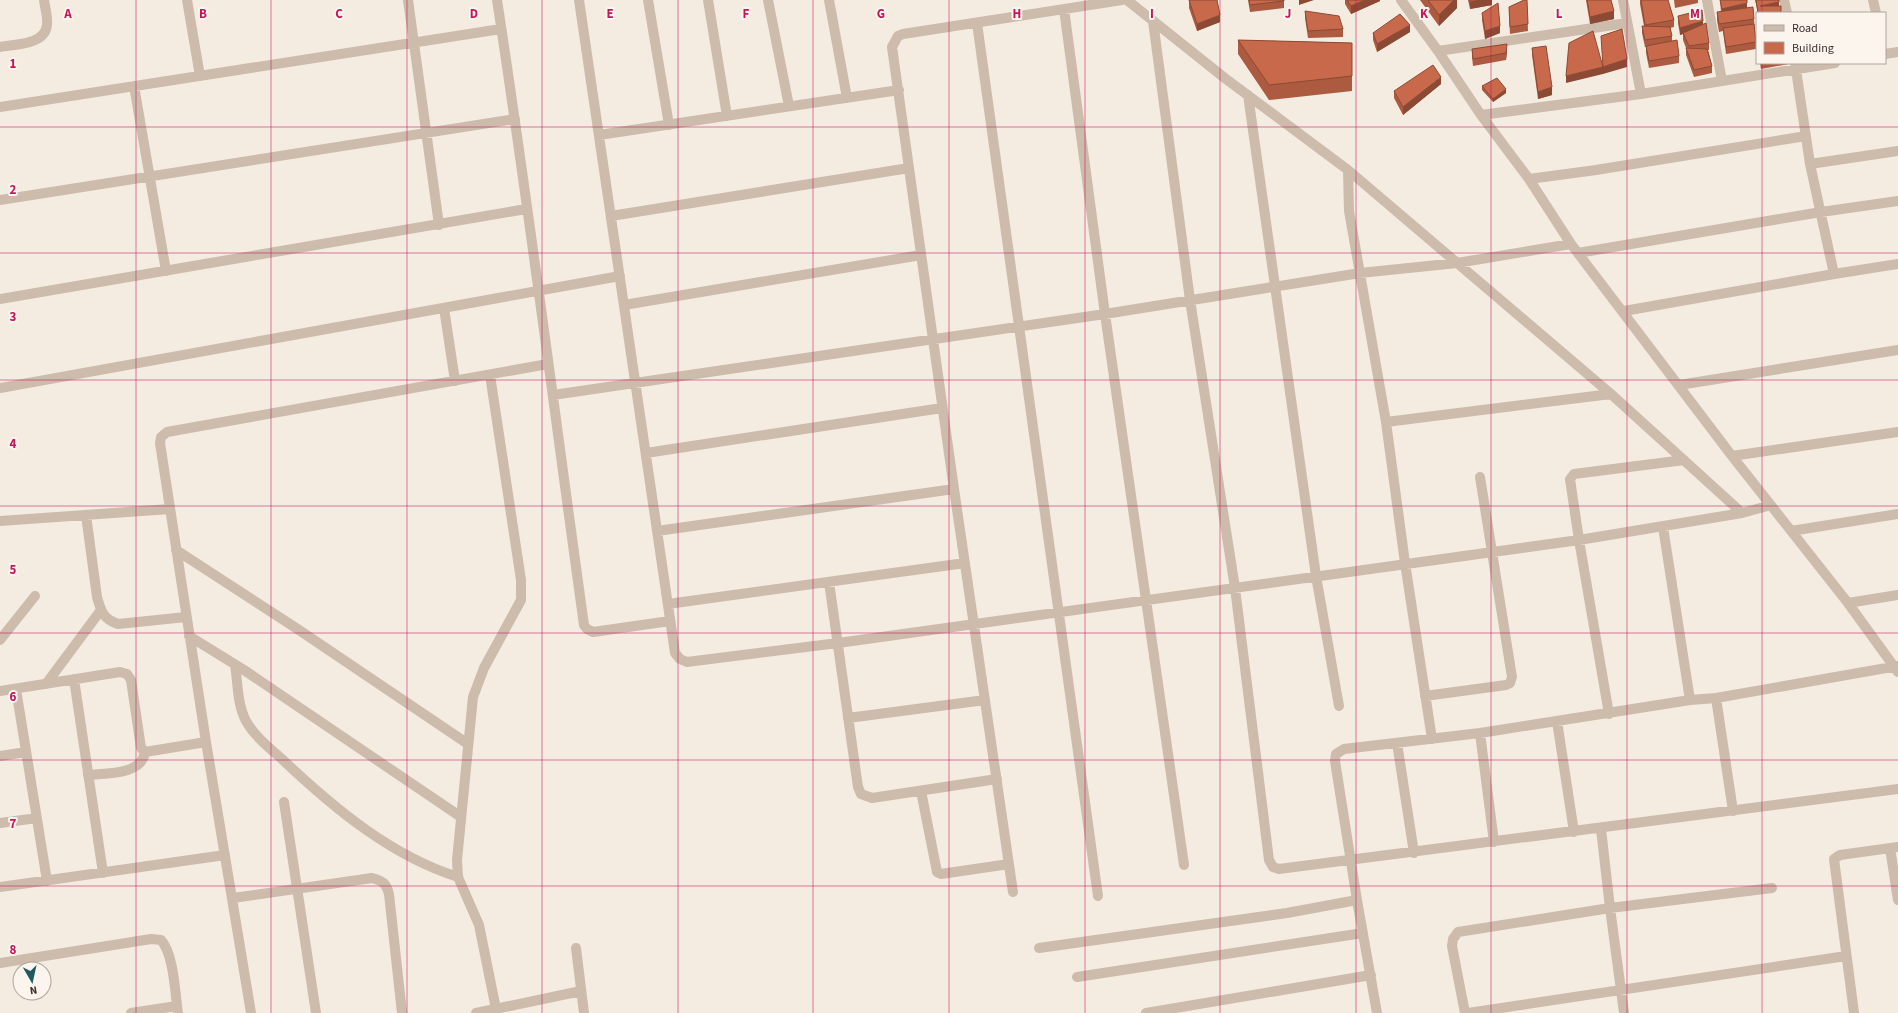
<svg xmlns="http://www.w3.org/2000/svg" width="1898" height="1013" font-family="'Source Sans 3',sans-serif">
<rect width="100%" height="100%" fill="#f4ebe1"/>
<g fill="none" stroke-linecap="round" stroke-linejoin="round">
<path stroke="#cdbbac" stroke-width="10" d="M 187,0 L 200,76
M 408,0 L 439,225
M 497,0 C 529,208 555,417 584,625 L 587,629 L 593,632 L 670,621
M 579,0 L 675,653 L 680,659 L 687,662 L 838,643 L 1579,540 L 1742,513 L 1771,505
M 648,0 L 669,125
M 708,0 L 727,116
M 768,0 L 789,106
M 829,0 L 847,98
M 1127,0 L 1226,79 L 1348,170 L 1611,394 L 1742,513
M 1401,0 L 1438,51 L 1481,115 L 1529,179 L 1571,244 L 1732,456 L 1848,603 L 1898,672
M 1623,0 L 1641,94
M 1707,0 L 1722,81
M 1784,0 L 1787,13
M 1873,0 L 1876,13
M 1064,9 L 1105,314 L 1184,865
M 1153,21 L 1190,300 L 1235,588 L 1269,860 L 1273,867 L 1279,869 L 1898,789
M 977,23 L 1098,896
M 0,47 C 15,44 45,45 47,25 C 48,17 45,8 44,0
M 1438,51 L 1627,23
M 1885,54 L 1898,52
M 1795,63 L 1810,164 L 1834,274
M 134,86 L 166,271
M 1248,95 L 1316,576 L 1339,706
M 0,107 L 501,29
M 1481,115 L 1641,94 L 1835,63
M 599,135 L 899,90
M 1810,164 L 1898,151
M 1348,170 L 1349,211 L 1386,422 L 1405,563 L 1432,739
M 1529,179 L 1596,170 L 1806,136
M 0,200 L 515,119
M 611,216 L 909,168
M 1578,253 L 1821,212 L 1898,201
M 0,299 L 526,209
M 624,305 L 921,255
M 444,308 L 455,381
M 1624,311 L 1834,274 L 1898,264
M 490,375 L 521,580 L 521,600 L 484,668 L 473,697 L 457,860 L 458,877 L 479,925 L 496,1009
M 1679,385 L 1898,350
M 0,388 L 620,276
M 553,395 L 1105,314 L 1360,273 L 1457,263 L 1571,244
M 1386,422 L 1611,394
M 646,453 L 942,408
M 1732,456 L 1898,432
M 86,515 L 97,597 C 101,611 103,619 118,624 L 186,617
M 0,521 L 170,509
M 1663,527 L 1690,700
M 657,531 L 954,489
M 1791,531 L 1898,514
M 176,550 L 299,630 L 468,744
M 829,582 L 858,787 L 861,794 L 872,798 L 997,779
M 1848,603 L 1898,595
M 668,604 L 965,563
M 189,636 L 244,670 L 461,817
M 0,640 L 35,596
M 235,665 C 238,683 237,704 246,721 C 255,737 271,749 284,761 C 334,808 391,856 458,877
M 74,679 L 103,873
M 46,684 L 101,610
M 16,689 L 47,881
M 0,691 L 120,672 L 127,674 L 131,680 L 141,748 L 145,752 L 206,742
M 1425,696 L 1506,685 L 1510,683 L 1512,677 L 1480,477
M 1716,698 L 1733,811
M 1609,714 L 1579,540 L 1570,479 L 1574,474 L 1684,460
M 848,718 L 985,700
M 1557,721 L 1574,832
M 1480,733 L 1494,842
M 1397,743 L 1414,853
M 0,756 L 26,752
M 88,775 C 107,773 142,775 145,752
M 921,791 L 937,872 L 941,874 L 1009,864
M 284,802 L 316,1013
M 0,823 L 37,818
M 1601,829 L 1610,908 L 1624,1013
M 1890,848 L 1898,900
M 0,887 L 225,855
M 1013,892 L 954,489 L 892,47 L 898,36 L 903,34 L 1122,0
M 233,898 L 372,878 C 383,881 386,883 389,894 L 402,1013
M 576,948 L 584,1013
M 1039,948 L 1287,913 L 1357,900
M 0,963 L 151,939 L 161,940 C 174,954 175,994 178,1013
M 1077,977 L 1363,933
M 131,1013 L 177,1006
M 251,1013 L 206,742 L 160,443 L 161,437 L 167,432 L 548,364
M 476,1013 L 581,991
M 1146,1013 L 1371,975
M 1377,1013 L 1357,900 L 1335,761 L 1336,754 L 1344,749 L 1480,733 L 1690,700 L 1716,698 L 1898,666
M 1465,1013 L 1452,946 L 1453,939 L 1458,932 L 1610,908 L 1772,888
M 1468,1013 L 1846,956
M 1854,1013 L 1834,859 L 1840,855 L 1898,847"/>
</g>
<path fill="#ac5a40" d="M 1189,0 L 1220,22 L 1197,31 L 1189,8 Z
M 1248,0 L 1284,0 L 1284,8 L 1250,12 Z
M 1345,0 L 1380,0 L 1380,1 L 1351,14 L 1345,4 Z
M 1420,0 L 1457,0 L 1457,8 L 1439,26 Z
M 1468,0 L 1492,0 L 1492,5 L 1470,9 Z
M 1527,0 L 1528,31 L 1510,34 L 1509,15 L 1509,7 Z
M 1586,0 L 1611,0 L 1614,19 L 1590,24 Z
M 1640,0 L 1668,0 L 1674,20 L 1674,27 L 1670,28 L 1672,36 L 1672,41 L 1679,56 L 1679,63 L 1649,68 L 1646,53 L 1646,47 L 1645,47 L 1642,33 L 1642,26 L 1644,26 L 1640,4 Z
M 1674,0 L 1698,0 L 1698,3 L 1675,8 Z
M 1720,0 L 1747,8 L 1754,19 L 1756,42 L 1756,49 L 1726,54 L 1723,31 L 1719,32 L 1717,20 L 1717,12 L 1721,12 Z
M 1755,0 L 1779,0 L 1779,6 L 1776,6 L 1781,13 L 1784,13 L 1758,13 Z
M 1305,11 L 1343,29 L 1343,37 L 1308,38 L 1305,18 Z
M 1482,13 L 1500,33 L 1485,39 L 1482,20 Z
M 1678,16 L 1703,25 L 1709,43 L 1709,50 L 1708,50 L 1712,66 L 1712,73 L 1694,77 L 1686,55 L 1686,48 L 1683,40 L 1683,34 L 1680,35 L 1678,23 Z
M 1410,32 L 1377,52 L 1373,40 L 1373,33 Z
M 1238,40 L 1352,43 L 1352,91 L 1269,100 L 1238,54 Z
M 1532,48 L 1552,95 L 1538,99 L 1532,55 Z
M 1472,49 L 1507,51 L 1506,60 L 1473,66 L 1472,57 Z
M 1760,63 L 1789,63 L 1789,64 L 1761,69 Z
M 1441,84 L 1403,115 L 1394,98 L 1394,91 Z
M 1482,86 L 1506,93 L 1493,102 L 1482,90 Z"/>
<path fill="#8c4a34" d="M 1299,0 L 1314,0 L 1299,5 Z
M 1365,0 L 1380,0 L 1380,1 L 1351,14 L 1351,6 Z
M 1454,0 L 1457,0 L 1457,8 L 1439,26 L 1439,15 Z
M 1481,0 L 1492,0 L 1492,5 L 1470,9 L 1470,2 Z
M 1779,2 L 1779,6 L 1760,10 L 1760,6 Z
M 1747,3 L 1747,11 L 1722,17 L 1722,9 Z
M 1614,11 L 1614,19 L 1590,24 L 1590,17 Z
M 1220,15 L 1220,22 L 1197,31 L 1197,24 Z
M 1703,21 L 1703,28 L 1683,33 L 1683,34 L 1680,35 L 1680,28 Z
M 1410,25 L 1410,32 L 1377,52 L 1377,44 Z
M 1500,26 L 1500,33 L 1485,39 L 1485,31 Z
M 1507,44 L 1507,51 L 1506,60 L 1506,53 Z
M 1627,59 L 1627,67 L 1603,74 L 1566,83 L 1566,76 Z
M 1441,77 L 1441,84 L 1403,115 L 1403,107 Z
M 1552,87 L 1552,95 L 1538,99 L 1538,92 Z
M 1506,89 L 1506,93 L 1493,102 L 1493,99 Z"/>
<path fill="#c8694b" stroke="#8c4a34" d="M 1189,0 L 1217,0 L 1220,15 L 1197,24 Z
M 1249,0 L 1284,0 L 1284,1 L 1250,5 Z
M 1347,0 L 1365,0 L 1351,6 Z
M 1428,0 L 1454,0 L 1439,15 Z
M 1470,0 L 1481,0 L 1470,2 Z
M 1524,0 L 1527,0 L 1528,24 L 1510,27 L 1509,7 Z
M 1587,0 L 1611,0 L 1614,11 L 1590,17 Z
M 1641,0 L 1668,0 L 1674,20 L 1645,25 Z
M 1720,0 L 1747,0 L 1747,3 L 1722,9 Z
M 1756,0 L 1779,0 L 1779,2 L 1760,6 L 1781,6 L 1781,13 L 1758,13 Z
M 1498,3 L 1500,26 L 1485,31 L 1482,13 Z
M 1753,7 L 1754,19 L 1719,24 L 1717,12 Z
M 1702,10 L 1703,21 L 1680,28 L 1678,16 Z
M 1305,11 L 1339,16 L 1343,29 L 1308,31 Z
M 1400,14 L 1410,25 L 1377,44 L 1373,33 Z
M 1706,23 L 1709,43 L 1689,46 L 1683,33 Z
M 1754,24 L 1756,42 L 1726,47 L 1723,28 Z
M 1642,26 L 1670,27 L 1672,36 L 1645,40 Z
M 1622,29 L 1627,59 L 1603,67 L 1601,36 Z
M 1593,31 L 1603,67 L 1566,76 L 1569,43 Z
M 1238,40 L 1352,43 L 1352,76 L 1269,85 Z
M 1677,40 L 1679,56 L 1649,61 L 1646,46 Z
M 1507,44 L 1506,53 L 1473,59 L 1472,49 Z
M 1546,46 L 1552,87 L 1538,92 L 1532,48 Z
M 1686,48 L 1707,49 L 1712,66 L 1694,70 Z
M 1433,65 L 1441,77 L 1403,107 L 1394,91 Z
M 1497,78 L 1506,89 L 1493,99 L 1482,86 Z"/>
<path fill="none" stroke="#c2185b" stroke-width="1" stroke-opacity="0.55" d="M 136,0 L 136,1013M 271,0 L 271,1013M 407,0 L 407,1013M 542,0 L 542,1013M 678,0 L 678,1013M 813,0 L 813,1013M 949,0 L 949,1013M 1085,0 L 1085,1013M 1220,0 L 1220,1013M 1356,0 L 1356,1013M 1491,0 L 1491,1013M 1627,0 L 1627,1013M 1762,0 L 1762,13M 1762,63 L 1762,1013M 0,127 L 1898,127M 0,253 L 1898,253M 0,380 L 1898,380M 0,506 L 1898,506M 0,633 L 1898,633M 0,760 L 1898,760M 0,886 L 1898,886"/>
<g font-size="13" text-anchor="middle" font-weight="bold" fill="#c2185b" stroke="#fbf5ee" stroke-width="4" stroke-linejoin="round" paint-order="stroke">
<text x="68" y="18">A</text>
<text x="203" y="18">B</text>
<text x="339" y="18">C</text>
<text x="474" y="18">D</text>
<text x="610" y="18">E</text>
<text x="746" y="18">F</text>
<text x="881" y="18">G</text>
<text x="1017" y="18">H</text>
<text x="1152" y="18">I</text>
<text x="1288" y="18">J</text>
<text x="1424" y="18">K</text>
<text x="1559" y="18">L</text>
<text x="1695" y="18">M</text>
<text x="13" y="68">1</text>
<text x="13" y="194">2</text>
<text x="13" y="321">3</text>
<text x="13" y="448">4</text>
<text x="13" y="574">5</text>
<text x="13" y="701">6</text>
<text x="13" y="828">7</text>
<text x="13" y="954">8</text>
</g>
<rect x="1756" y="12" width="130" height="52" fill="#fbf5ee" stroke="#aea6a0"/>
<rect x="1764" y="25" width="20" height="6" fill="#cdbbac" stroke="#aea6a0"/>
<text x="1792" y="32" font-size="12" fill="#3b302b">Road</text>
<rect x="1764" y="42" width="20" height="12" fill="#c8694b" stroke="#aea6a0"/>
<text x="1792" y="52" font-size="12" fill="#3b302b">Building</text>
<g transform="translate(32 981) rotate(171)"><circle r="19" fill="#fbf5ee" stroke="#aea6a0"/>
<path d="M0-3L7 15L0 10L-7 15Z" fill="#1f5a5e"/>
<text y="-6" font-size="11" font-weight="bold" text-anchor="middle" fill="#3b302b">N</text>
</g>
</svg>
